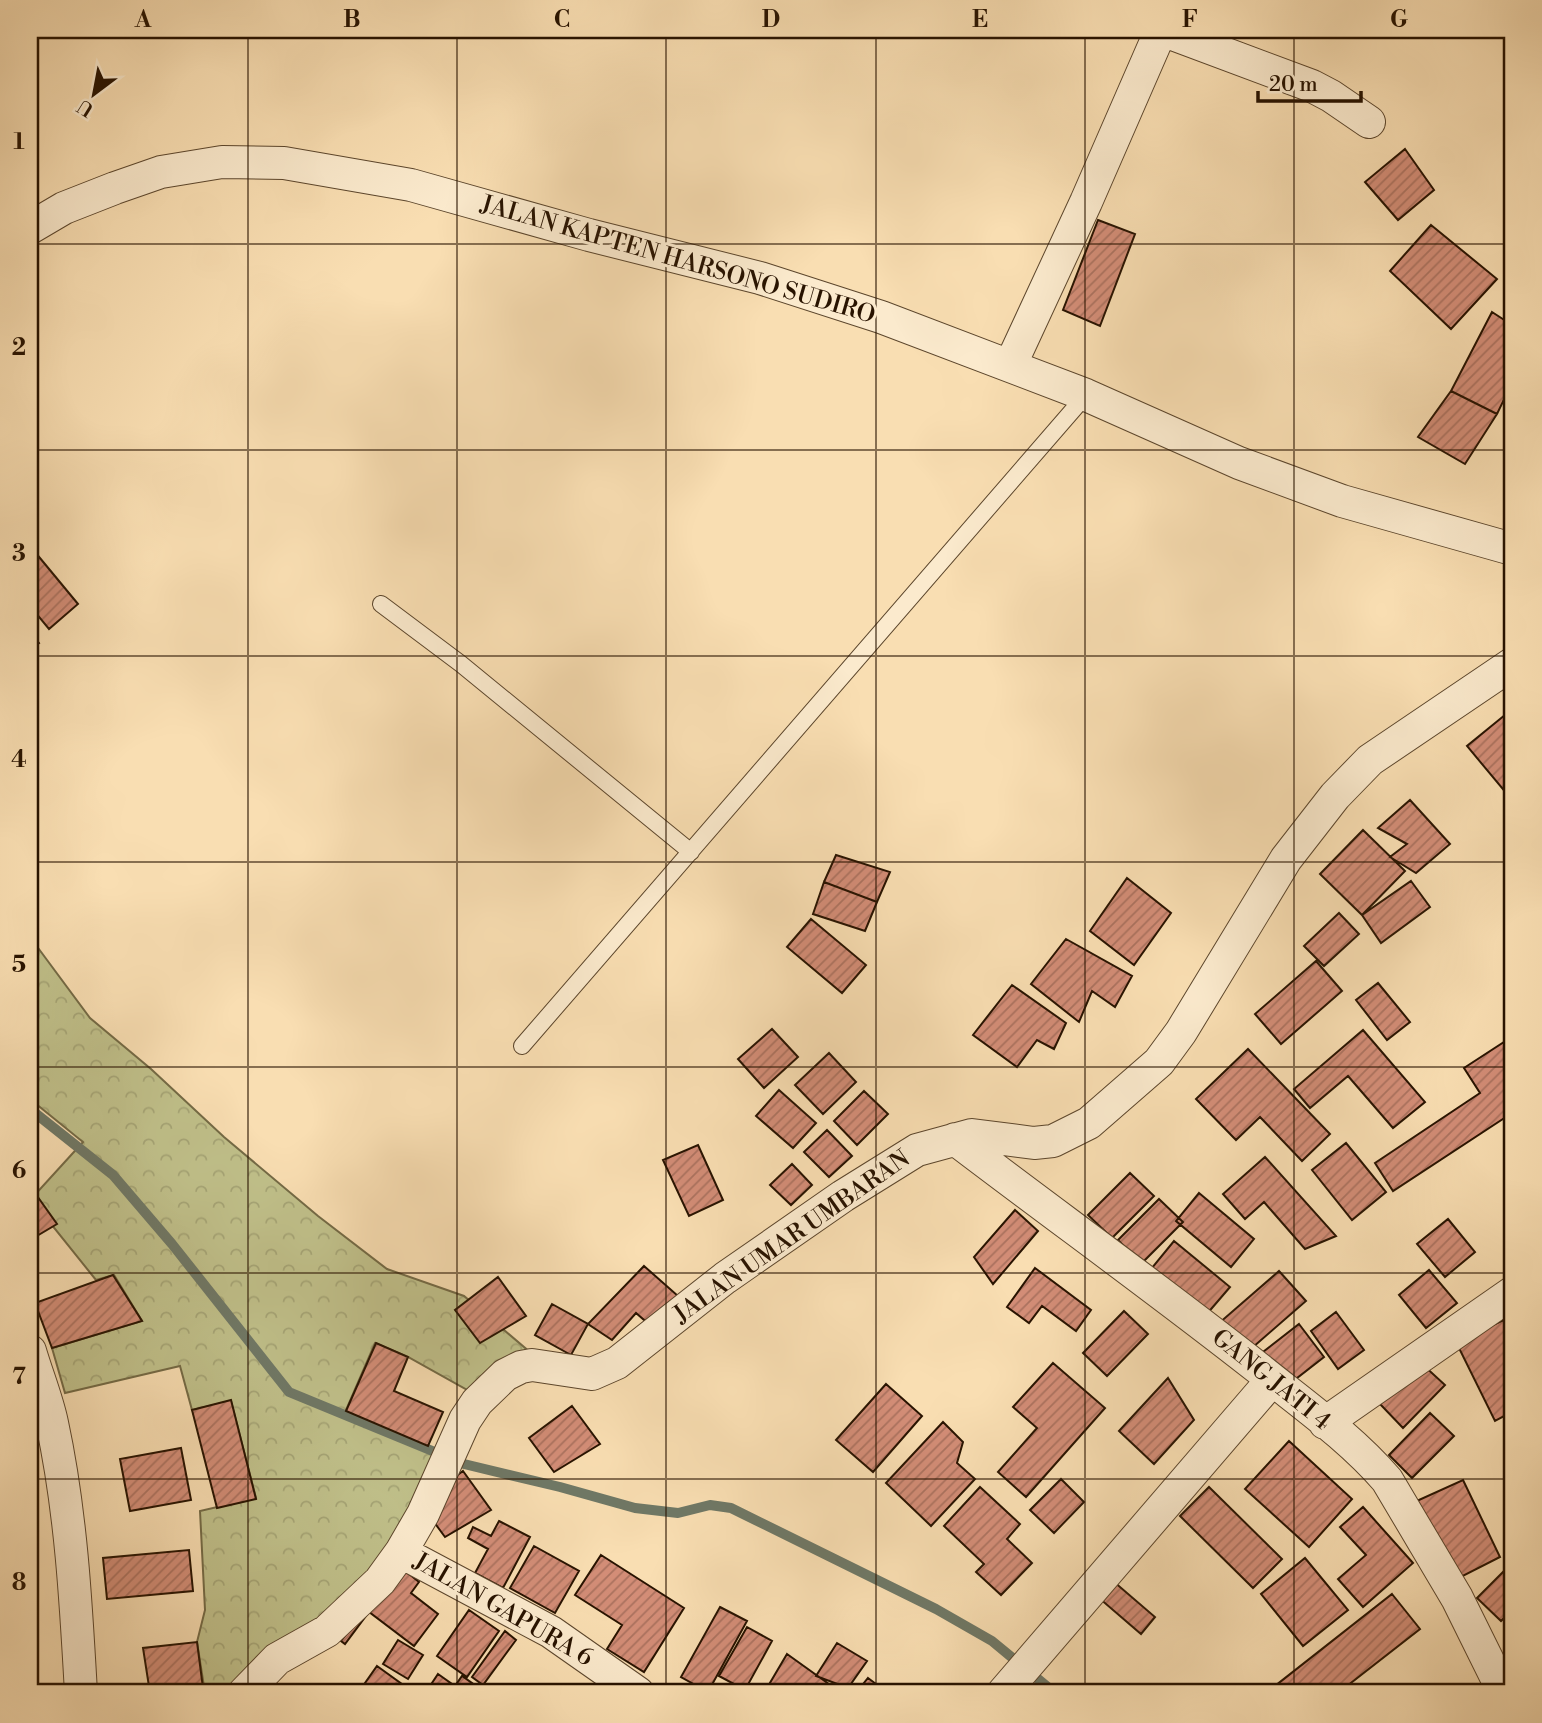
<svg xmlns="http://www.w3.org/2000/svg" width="1542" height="1723" font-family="'Libre Bodoni',serif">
<defs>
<pattern id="forest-crowns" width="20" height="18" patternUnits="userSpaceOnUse" patternTransform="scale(1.75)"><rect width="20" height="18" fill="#c0c08a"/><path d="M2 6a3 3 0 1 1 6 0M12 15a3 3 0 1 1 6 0" fill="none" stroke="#a5a475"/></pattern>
<pattern id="building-hatch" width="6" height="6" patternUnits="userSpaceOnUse" patternTransform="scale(1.75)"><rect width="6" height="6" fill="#d38d77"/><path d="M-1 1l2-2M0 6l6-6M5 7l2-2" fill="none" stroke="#ab725f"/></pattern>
</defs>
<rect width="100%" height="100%" fill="#f9deb2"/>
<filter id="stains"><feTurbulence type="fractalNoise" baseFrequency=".00286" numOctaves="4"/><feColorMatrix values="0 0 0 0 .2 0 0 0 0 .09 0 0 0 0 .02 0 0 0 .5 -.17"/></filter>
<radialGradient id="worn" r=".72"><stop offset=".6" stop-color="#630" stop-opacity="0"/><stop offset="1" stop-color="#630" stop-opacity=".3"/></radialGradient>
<path fill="url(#forest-crowns)" stroke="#746a45" stroke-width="2" d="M 30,937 L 90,1018 L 151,1069 L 224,1137 L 318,1216 L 387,1269 L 464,1296 L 531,1353 L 471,1392 L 408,1357 L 375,1343 L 346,1410 L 441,1452 L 421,1497 L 355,1592 L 229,1693 L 205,1693 L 197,1642 L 205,1610 L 200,1511 L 256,1498 L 231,1401 L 192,1410 L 180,1366 L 65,1393 L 52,1348 L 142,1321 L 114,1275 L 96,1280 L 31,1199 L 83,1142 L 30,1099 Z"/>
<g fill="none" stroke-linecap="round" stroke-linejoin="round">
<path stroke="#6f7866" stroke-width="10" d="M 30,1109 L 113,1175 L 172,1244 L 289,1392 L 464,1464 L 560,1487 L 635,1508 L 678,1513 L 710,1505 L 731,1508 L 936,1609 L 992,1641 L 1055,1693"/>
</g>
<path fill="url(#building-hatch)" stroke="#281300" stroke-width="2" d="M 1405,149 L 1434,190 L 1398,220 L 1365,182 Z
M 1098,220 L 1135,234 L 1100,326 L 1063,310 Z
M 1431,225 L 1497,279 L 1451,329 L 1390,271 Z
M 1492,312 L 1512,325 L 1512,383 L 1497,414 L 1451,391 Z
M 1451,391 L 1497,414 L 1465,464 L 1418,437 Z
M 30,546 L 78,604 L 49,629 L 30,606 Z
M 30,632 L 39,643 L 30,650 Z
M 1511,710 L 1512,711 L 1512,800 L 1467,746 Z
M 1410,800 L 1450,844 L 1416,873 L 1390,857 L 1407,844 L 1378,828 Z
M 1363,830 L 1405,871 L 1362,915 L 1320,874 Z
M 836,855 L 890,872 L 877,902 L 824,882 Z
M 1127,878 L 1171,913 L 1134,965 L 1090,931 Z
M 1411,881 L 1430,907 L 1381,943 L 1362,915 Z
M 824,882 L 877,902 L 865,931 L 813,914 Z
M 1339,913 L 1359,934 L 1324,966 L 1304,946 Z
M 811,919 L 866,965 L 842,993 L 787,947 Z
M 1066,939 L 1132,976 L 1115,1007 L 1092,991 L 1079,1022 L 1031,984 Z
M 1316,961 L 1342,991 L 1281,1044 L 1255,1014 Z
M 1378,983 L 1410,1022 L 1387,1040 L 1356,1000 Z
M 1012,985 L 1066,1023 L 1054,1049 L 1037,1040 L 1017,1067 L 973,1035 Z
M 772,1029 L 798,1057 L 764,1088 L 738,1059 Z
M 1363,1030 L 1425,1102 L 1393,1128 L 1348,1076 L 1310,1108 L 1294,1089 Z
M 1504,1042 L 1506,1067 L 1512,1076 L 1512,1113 L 1393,1191 L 1375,1163 L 1480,1093 L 1464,1068 Z
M 1248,1049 L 1330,1134 L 1302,1161 L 1260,1117 L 1236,1140 L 1196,1099 Z
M 829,1053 L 856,1082 L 823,1114 L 795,1085 Z
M 779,1090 L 816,1123 L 793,1148 L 756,1116 Z
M 864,1091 L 888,1114 L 857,1145 L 834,1121 Z
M 827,1130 L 852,1156 L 829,1177 L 804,1152 Z
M 1346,1143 L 1386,1192 L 1352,1220 L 1312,1170 Z
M 698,1145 L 723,1200 L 689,1216 L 663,1160 Z
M 1265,1157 L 1336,1236 L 1305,1249 L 1264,1202 L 1245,1219 L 1223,1194 Z
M 792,1164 L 812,1185 L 791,1205 L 770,1185 Z
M 1130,1173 L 1154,1196 L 1112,1238 L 1088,1215 Z
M 30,1186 L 57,1224 L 30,1240 Z
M 1199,1193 L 1254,1239 L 1231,1267 L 1176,1221 Z
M 1159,1199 L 1183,1222 L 1141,1264 L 1118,1240 Z
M 1015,1210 L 1038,1231 L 993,1284 L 974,1257 Z
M 1448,1219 L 1475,1252 L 1445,1277 L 1417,1244 Z
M 1174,1241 L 1230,1287 L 1206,1315 L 1151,1269 Z
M 644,1266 L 678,1296 L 651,1326 L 636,1313 L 612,1340 L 588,1324 Z
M 1035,1268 L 1091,1310 L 1076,1331 L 1042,1306 L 1029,1323 L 1007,1307 Z
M 1429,1270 L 1457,1303 L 1426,1328 L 1399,1295 Z
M 1279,1271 L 1306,1301 L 1245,1354 L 1218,1324 Z
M 113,1275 L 142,1321 L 52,1348 L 35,1303 Z
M 498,1277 L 526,1316 L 480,1343 L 455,1310 Z
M 552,1304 L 588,1324 L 571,1355 L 535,1335 Z
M 1124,1311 L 1148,1334 L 1107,1376 L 1083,1353 Z
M 1336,1312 L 1364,1350 L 1338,1369 L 1311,1331 Z
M 1508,1318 L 1512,1326 L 1512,1412 L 1495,1421 L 1456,1342 Z
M 1299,1324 L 1324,1357 L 1288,1385 L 1263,1352 Z
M 376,1343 L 408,1357 L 394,1391 L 443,1412 L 428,1446 L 346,1411 Z
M 1053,1363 L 1105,1408 L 1026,1497 L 998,1472 L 1037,1428 L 1013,1407 Z
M 1421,1363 L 1445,1385 L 1403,1428 L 1380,1404 Z
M 1168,1378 L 1194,1420 L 1154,1464 L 1119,1431 Z
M 886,1384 L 922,1416 L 873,1472 L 836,1440 Z
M 231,1400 L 256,1499 L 217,1508 L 192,1410 Z
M 572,1406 L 600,1444 L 554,1472 L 529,1438 Z
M 1430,1413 L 1454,1436 L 1412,1478 L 1389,1455 Z
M 943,1422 L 963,1442 L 957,1463 L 975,1479 L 931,1526 L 886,1483 Z
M 1289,1441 L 1352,1499 L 1309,1547 L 1245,1489 Z
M 181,1448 L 191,1500 L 130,1511 L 120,1459 Z
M 463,1471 L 491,1510 L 445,1537 L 420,1503 Z
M 1061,1479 L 1084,1502 L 1054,1533 L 1030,1510 Z
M 1463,1480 L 1500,1557 L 1449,1583 L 1410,1504 Z
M 980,1487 L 1020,1524 L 1007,1539 L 1032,1563 L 1001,1595 L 976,1572 L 984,1564 L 944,1526 Z
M 1209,1487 L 1282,1559 L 1253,1588 L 1180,1516 Z
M 1363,1507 L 1413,1563 L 1363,1607 L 1338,1579 L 1366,1555 L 1340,1527 Z
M 499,1521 L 530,1537 L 503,1588 L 475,1573 L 488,1549 L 468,1538 L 473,1527 L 491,1536 Z
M 534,1546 L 579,1571 L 555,1613 L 510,1588 Z
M 189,1550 L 193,1591 L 107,1599 L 103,1558 Z
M 601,1555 L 684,1608 L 644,1672 L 607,1649 L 622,1625 L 575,1595 Z
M 1305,1558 L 1348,1610 L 1303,1646 L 1261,1594 Z
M 1512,1563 L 1512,1610 L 1501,1621 L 1477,1598 Z
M 398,1565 L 419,1582 L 411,1593 L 438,1614 L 414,1646 L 369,1612 L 345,1644 L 341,1641 Z
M 1113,1581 L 1155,1617 L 1141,1634 L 1099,1598 Z
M 1392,1594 L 1420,1629 L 1338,1693 L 1266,1693 Z
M 720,1607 L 747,1621 L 708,1692 L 681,1677 Z
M 469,1610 L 499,1631 L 467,1677 L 437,1656 Z
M 747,1627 L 772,1641 L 745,1690 L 719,1676 Z
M 505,1631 L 516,1640 L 483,1685 L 472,1677 Z
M 398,1640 L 423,1655 L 408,1679 L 383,1664 Z
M 197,1642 L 203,1688 L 150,1693 L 143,1648 Z
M 837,1643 L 867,1661 L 848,1688 L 816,1676 Z
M 787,1654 L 833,1687 L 829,1693 L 764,1693 Z
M 377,1666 L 406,1687 L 401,1693 L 358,1693 Z
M 438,1674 L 455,1686 L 462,1676 L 479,1688 L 475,1693 L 434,1693 L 428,1689 Z
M 868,1678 L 888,1693 L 856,1693 Z"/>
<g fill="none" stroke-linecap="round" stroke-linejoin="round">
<defs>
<path id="service" d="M 381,604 L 461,664 L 691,852
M 522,1046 L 1086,395"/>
<path id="minor" d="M 1162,30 L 1312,86 L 1331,96 L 1369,122
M 30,228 L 64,208 L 115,188 L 161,172 L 222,162 L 284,163 L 411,185 L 589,235 L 760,278 L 881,317 L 1086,395 L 1239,463 L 1342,501 L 1512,549
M 1010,366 L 1086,202 L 1161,30
M 955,1139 C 1056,1216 1159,1290 1258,1368 C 1301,1403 1350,1437 1387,1480 L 1457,1598 L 1504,1693
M 30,1351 C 37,1375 47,1399 52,1423 C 71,1511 76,1603 81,1693
M 1325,1423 L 1512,1293
M 401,1552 L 551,1632 L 638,1693
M 244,1693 L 277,1659 L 327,1631 L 380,1581 L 401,1552 L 423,1514 L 465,1420 L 477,1402 L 505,1375 L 521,1367 L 532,1365 L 592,1374 L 617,1363 L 725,1278 L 843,1196 L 917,1150 L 972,1135 L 1034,1143 L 1053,1141 L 1089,1123 L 1159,1062 L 1181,1032 L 1286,859 L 1335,796 L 1370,760 L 1512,664
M 1003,1693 L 1272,1380"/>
</defs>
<use href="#service" stroke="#5c462c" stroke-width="18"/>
<use href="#minor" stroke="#5c462c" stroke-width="34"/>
<use href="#service" stroke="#fbeacd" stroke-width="16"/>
<use href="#minor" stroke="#fbeacd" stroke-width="32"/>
</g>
<path fill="none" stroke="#281300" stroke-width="2" stroke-opacity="0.55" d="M 248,30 L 248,1693M 457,30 L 457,1693M 666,30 L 666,1693M 876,30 L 876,1693M 1085,30 L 1085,1693M 1294,30 L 1294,1693M 30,244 L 1512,244M 30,450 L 1512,450M 30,656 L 1512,656M 30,862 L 1512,862M 30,1067 L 1512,1067M 30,1273 L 1512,1273M 30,1479 L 1512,1479"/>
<g text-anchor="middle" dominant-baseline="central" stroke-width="6" stroke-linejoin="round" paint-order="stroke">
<g font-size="24" fill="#281300" stroke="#fbeacd">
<text transform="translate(678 260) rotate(16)">JALAN KAPTEN HARSONO SUDIRO</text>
<text transform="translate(792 1237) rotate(-35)">JALAN UMAR UMBARAN</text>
<text transform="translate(1271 1380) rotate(39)">GANG JATI 4</text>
<text transform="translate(503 1610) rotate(30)">JALAN GAPURA 6</text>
</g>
</g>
<rect width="1542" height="1723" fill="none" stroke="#f9deb2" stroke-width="77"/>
<g transform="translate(94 94) rotate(212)" stroke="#fbeacd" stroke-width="5" paint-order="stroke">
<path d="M0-5L12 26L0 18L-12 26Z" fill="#281300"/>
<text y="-10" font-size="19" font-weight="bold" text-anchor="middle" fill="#281300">U</text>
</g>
<path d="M1258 91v10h103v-10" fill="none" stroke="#281300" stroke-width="3.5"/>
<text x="1269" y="91" font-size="21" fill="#281300" stroke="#fbeacd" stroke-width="5" paint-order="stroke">20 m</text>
<rect x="38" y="38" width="1466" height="1646" fill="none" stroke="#281300" stroke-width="2.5"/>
<g font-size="23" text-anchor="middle" font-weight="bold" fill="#281300">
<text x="143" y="27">A</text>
<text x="352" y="27">B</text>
<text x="562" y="27">C</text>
<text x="771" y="27">D</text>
<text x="980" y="27">E</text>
<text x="1190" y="27">F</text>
<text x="1399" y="27">G</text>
<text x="19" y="149">1</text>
<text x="19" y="355">2</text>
<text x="19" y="561">3</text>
<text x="19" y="767">4</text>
<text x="19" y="972">5</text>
<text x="19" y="1178">6</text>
<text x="19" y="1384">7</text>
<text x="19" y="1590">8</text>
</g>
<rect width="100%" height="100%" filter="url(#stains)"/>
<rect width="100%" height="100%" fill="url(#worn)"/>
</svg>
